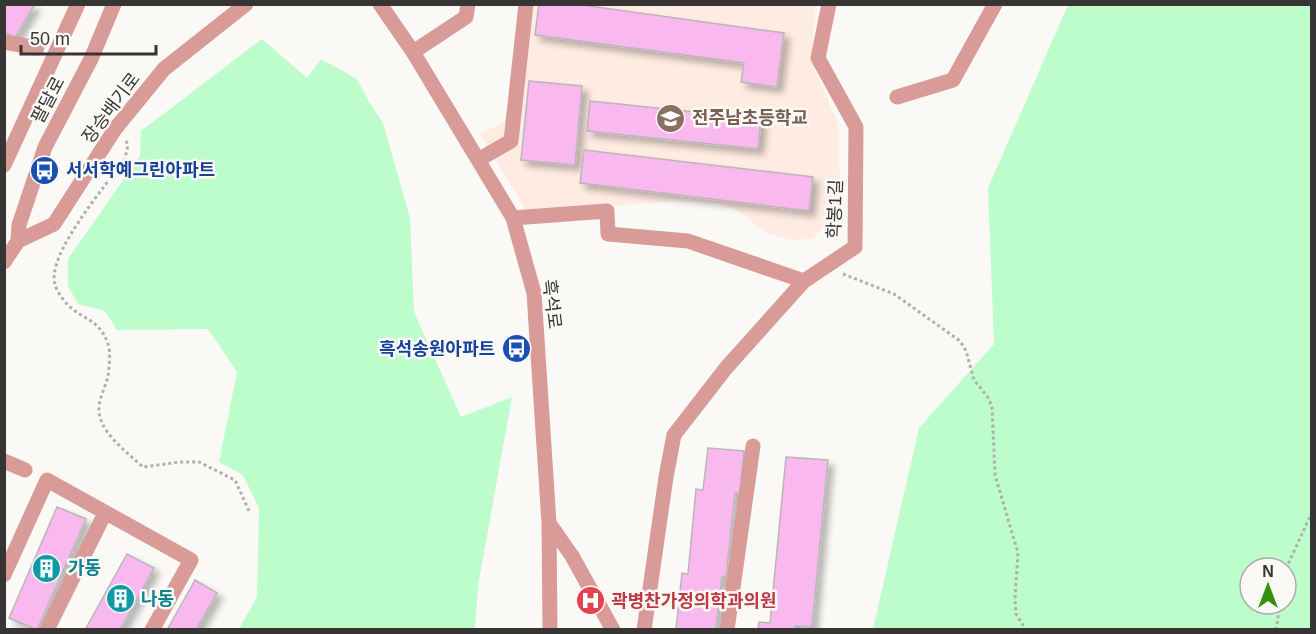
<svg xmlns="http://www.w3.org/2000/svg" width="1316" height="634" font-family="Arial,'Noto Sans KR',sans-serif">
<defs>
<filter id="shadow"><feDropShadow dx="5.5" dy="5.5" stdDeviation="3" flood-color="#0004"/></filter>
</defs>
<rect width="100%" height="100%" fill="#fbf9f6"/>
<path fill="#feebe2" d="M 520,5 L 816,5 L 811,61 L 839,126 L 840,207 L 813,239 L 790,240 L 764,232 L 739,211 L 719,204 L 680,201 L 527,212 L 479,133 L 503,124 L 508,111 Z"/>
<path fill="#bdfccb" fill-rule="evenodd" d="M 1068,5 L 1311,5 L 1311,629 L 873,629 L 919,428 L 994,344 L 988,188 ZM 1250,568 L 1286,568 L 1286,604 L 1250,604 Z
M 262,39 L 307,78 L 321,59 L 357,79 L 369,102 L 383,123 L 410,218 L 414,312 L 461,417 L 512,397 L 478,586 L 475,629 L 239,629 L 257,597 L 259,508 L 243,475 L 219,462 L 237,372 L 208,329 L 117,330 L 105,311 L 78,304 L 68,286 L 68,259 L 140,156 L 141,131 Z"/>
<path fill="#f9b8ee" stroke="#b9b6b9" stroke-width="1.5" filter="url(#shadow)" d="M 4,4 L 35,4 L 15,38 L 4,32 Z
M 539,4 L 575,4 L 784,33 L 777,87 L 741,82 L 744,63 L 535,35 Z
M 529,81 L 582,86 L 575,165 L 521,160 Z
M 590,101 L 761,119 L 758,149 L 587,131 Z
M 584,150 L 813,177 L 809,211 L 580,183 Z
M 708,448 L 744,451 L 740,493 L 735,493 L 726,577 L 722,577 L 716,630 L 676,630 L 682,573 L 688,574 L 696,489 L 703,490 Z
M 786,457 L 828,460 L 812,627 L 795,626 L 795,630 L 758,630 L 759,622 L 770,623 Z
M 57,507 L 86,519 L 37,630 L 9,618 Z
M 127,554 L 154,568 L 120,630 L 85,630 Z
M 195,580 L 217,593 L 196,630 L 167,630 Z"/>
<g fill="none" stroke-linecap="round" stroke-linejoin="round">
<path stroke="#b1afad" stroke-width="3" stroke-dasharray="3 3" stroke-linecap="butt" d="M 126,141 L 128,145 L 125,159 C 107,184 46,255 55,284 C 56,290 63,300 67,304 C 82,320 99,318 108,344 C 111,353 109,367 108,376 C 106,386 100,396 99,407 C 97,431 127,452 143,467 L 180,462 L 199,462 L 235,480 L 249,511
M 843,274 L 894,294 L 960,341 L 966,351 L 974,380 L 987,396 L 992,406 L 995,475 L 1018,553 L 1015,599 L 1016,614 L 1026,630
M 1286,569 L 1312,512
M 1276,630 L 1280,604"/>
<path stroke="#d89b98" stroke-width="15" d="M 380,4 L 413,52 L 513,218 L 534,293 L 549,523 L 572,556 L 613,630
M 4,42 L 37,48
M 413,52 L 466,17 L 468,4
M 897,97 L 953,80 L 995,4
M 478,160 L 511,141 L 526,4
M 4,165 L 78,4
M 513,218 L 607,211 L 608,234 L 688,241 L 804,281
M 18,241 L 54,224 L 115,129 L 164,69 L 246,4
M 4,262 L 18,241 L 19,225 L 45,147 L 91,59 L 114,4
M 4,461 L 25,470
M 549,523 L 550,630
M 4,575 L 47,480 L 191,560 L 152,630
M 47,630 L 105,513
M 644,630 L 666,477 L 674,435 L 726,368 L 804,281 L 855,247 L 856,127 L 818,58 L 829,4
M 727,630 L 753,446"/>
</g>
<defs>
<symbol id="school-disc" viewBox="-11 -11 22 22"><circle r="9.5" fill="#8d6e63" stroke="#fbf9f6"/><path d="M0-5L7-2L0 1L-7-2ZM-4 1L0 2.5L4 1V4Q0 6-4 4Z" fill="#fff"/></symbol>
<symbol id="bus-disc" viewBox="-11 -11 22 22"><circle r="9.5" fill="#1a4fb4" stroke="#fbf9f6"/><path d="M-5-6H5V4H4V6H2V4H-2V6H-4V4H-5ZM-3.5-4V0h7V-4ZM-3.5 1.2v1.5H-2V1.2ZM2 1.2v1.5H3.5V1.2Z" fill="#fff"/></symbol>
<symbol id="building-disc" viewBox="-11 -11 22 22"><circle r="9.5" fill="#0f9aa8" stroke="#fbf9f6"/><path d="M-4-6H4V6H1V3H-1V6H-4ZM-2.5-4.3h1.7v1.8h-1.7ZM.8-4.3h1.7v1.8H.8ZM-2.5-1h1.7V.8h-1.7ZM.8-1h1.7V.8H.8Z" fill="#fff"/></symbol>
<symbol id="hospital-disc" viewBox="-11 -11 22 22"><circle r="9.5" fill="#e0444e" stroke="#fbf9f6"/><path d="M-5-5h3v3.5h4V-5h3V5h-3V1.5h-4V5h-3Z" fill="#fff"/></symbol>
</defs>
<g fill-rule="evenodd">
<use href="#school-disc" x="654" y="102" width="33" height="33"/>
<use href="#bus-disc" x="28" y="154" width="33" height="33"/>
<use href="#bus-disc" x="500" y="332" width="33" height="33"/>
<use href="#building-disc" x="30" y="552" width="33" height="33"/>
<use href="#building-disc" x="104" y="582" width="33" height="33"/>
<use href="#hospital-disc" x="574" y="584" width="33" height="33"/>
</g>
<g text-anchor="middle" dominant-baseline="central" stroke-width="5" stroke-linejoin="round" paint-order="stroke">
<g font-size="18" fill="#363534" stroke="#fbf9f6">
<text transform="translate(48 100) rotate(-62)">팔달로</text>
<text transform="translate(111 108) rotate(-53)">장승배기로</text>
<text transform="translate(835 209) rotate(-88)">학봉1길</text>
<text transform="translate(552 304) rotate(83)">흑석로</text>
</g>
<g font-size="18" font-weight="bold" fill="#785e54" stroke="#fbf9f6" text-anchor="start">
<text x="692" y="118">전주남초등학교</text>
</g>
<g font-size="18" font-weight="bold" fill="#164399" stroke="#fbf9f6" text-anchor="start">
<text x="66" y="170">서서학예그린아파트</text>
<text x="495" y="349" text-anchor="end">흑석송원아파트</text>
</g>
<g font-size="18" font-weight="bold" fill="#0d838f" stroke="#fbf9f6" text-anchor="start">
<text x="68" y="568">가동</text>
<text x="141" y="599">나동</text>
</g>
<g font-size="18" font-weight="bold" fill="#be3a42" stroke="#fbf9f6" text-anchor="start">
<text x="611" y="601">곽병찬가정의학과의원</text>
</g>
</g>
<rect width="1316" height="634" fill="none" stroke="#363534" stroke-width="12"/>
<g transform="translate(1268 586)"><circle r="28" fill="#fbf9f6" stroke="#acaba8" stroke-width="1.5"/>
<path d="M0-4.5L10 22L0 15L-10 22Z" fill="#329210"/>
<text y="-9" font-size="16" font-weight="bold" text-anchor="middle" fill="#363534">N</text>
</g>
<path d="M21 45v9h135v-9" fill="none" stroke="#363534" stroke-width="3"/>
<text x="30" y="45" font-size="18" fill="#363534" stroke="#fbf9f6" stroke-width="4.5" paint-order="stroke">50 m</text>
</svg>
